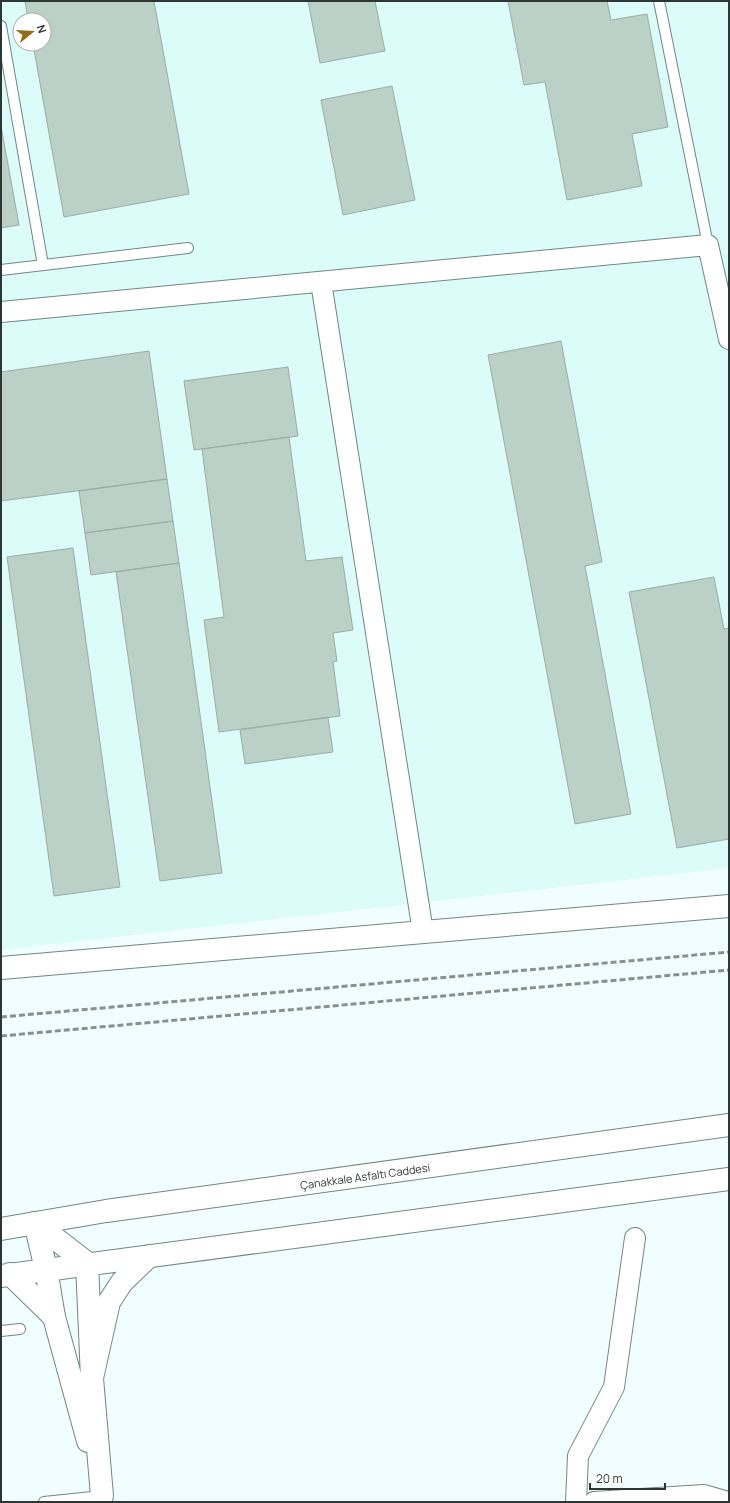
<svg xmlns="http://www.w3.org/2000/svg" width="730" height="1503" font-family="Manrope,sans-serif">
<rect width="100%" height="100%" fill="#f0fffd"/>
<path fill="#dbfcf9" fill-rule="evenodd" d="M 1,1 L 729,1 L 729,868 L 1,950 ZM 20,20 L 44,20 L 44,44 L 20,44 Z"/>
<path fill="#bbd0c7" stroke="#9aada5" d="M 25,1 L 154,1 L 189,194 L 64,217 L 33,44 L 44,44 L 44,20 L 28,20 Z
M 308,1 L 375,1 L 385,51 L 320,63 Z
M 508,1 L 607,1 L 611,20 L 647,14 L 668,127 L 632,134 L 642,186 L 567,200 L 545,82 L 524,85 Z
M 392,86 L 415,200 L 343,215 L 321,100 Z
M 1,126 L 19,225 L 1,228 Z
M 561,341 L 602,562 L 585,566 L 631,814 L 575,824 L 488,355 Z
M 149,351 L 167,479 L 1,501 L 1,372 Z
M 288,367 L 298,436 L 194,450 L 184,381 Z
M 289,437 L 306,561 L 342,557 L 353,630 L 333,633 L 337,661 L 333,662 L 340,716 L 219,732 L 204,620 L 224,617 L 202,449 Z
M 167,479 L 173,521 L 85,533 L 79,491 Z
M 173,521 L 179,563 L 91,575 L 85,533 Z
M 73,548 L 120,887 L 54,896 L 7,557 Z
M 179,563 L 222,873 L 160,881 L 116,572 Z
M 714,577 L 724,629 L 729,628 L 729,839 L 677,848 L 629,592 Z
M 328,717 L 333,752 L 245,764 L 240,730 Z"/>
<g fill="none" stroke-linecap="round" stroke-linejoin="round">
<defs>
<path id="lane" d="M 659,1 L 708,245
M 1,26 L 43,265
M 1,270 L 188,248
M 1,1331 L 20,1329
M 44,1502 L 102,1496"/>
<path id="street" d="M 321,282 L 423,932
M 1,312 L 708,245 L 729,339
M 576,1502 L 578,1456 L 614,1387 L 635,1238
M 594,1502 L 704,1495 L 728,1502"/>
<path id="secondary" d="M 1,968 L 729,906
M 35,1223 L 87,1263 L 92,1378 L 102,1496
M 35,1223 L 46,1269 L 54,1317 L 88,1441"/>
<path id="highway" d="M 1,1229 L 106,1211 L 729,1125
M 10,1274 L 54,1317
M 1,1276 L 729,1179
M 92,1378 L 109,1302 L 122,1282 L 149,1256"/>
</defs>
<use href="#lane" stroke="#708683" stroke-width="12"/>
<use href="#street" stroke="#708683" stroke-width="22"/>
<use href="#secondary" stroke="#708683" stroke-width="24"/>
<use href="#highway" stroke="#708683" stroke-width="24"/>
<use href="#lane" stroke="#fff" stroke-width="10"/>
<use href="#street" stroke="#fff" stroke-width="20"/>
<use href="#secondary" stroke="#fff" stroke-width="22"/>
<use href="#highway" stroke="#fff" stroke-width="22"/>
<path stroke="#85918f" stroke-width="3" stroke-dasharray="6 3" stroke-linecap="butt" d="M 1,1017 L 729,952
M 1,1036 L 729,970"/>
</g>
<g text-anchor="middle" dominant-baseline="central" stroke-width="3" stroke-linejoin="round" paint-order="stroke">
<g font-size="11" fill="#2d3635" stroke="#fff">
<text transform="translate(365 1176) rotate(-8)">Çanakkale Asfaltı Caddesi</text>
</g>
</g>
<rect width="730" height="1503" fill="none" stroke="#2d3635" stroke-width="4"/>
<g transform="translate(32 32) rotate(72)"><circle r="19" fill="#ffffff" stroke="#abafae"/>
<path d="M0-3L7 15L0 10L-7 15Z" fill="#946c15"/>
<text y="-6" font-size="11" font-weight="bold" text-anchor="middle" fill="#2d3635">N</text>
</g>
<path d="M590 1483v6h75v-6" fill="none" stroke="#2d3635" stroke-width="2"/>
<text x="596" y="1483" font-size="12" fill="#2d3635" stroke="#ffffff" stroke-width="3" paint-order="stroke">20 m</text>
</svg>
